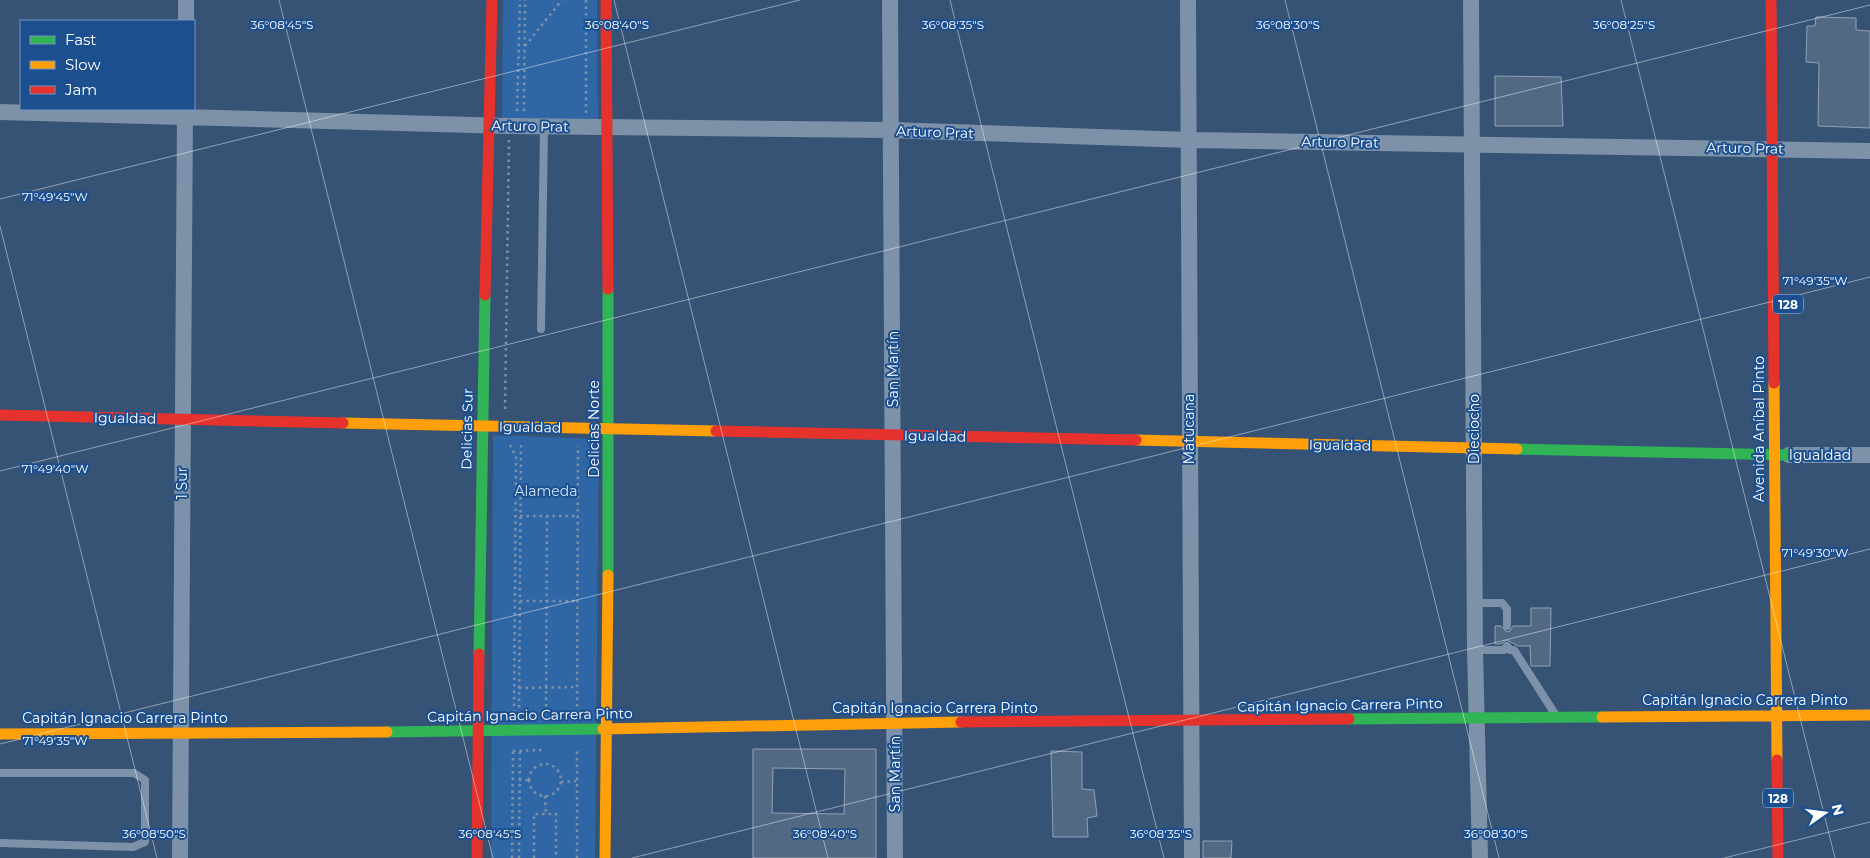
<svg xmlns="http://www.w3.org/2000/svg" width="1870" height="858" font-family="Montserrat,sans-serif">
<rect width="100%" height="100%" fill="#365274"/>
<path fill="#2f66a5" d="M 503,0 L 597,0 L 598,121 L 502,118 Z
M 493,435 L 599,439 L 595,858 L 491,858 Z"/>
<path fill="#526984" stroke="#92a2b6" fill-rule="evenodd" d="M 1816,17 L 1856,18 L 1856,30 L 1870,31 L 1870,128 L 1818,126 L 1819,63 L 1806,62 L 1807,26 L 1815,26 Z
M 1495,76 L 1561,77 L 1563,126 L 1495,126 Z
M 1531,608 L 1551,608 L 1550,666 L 1531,666 L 1530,646 L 1518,646 L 1507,640 L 1501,644 L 1495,644 L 1495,626 L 1501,626 L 1507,632 L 1510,631 L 1513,626 L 1531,626 Z
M 753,749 L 876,749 L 876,858 L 753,858 ZM 773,768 L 845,769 L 844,814 L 772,813 Z
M 1051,751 L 1082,752 L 1082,789 L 1094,790 L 1097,816 L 1087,818 L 1088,837 L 1053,837 Z
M 1203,841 L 1232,841 L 1231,858 L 1203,858 Z"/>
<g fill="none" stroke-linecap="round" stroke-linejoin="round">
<path stroke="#7d92a8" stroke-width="2.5" stroke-dasharray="2.5 4" stroke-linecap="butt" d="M 586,0 L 586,113
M 525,46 L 562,0
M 517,111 L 520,0
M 524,111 L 525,0
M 505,409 L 509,139
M 510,445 L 516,457 L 514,713
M 520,516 L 578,516
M 520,601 L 578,601
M 519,688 L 577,687
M 546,713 L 547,516
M 577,713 L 578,446
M 519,714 L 521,445
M 513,751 L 542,750
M529 780a16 16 0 1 1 32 0a16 16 0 1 1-32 0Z
M 519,780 L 530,780
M 561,782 L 577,781
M 545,796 L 546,814
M 512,858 L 513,749
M 519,858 L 520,751
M 534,858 L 534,814 L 556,814 L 556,858
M 577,858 L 577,749"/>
<path stroke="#7d92a8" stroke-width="8" d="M 541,329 L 544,127
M 1475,603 L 1502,603 L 1507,609 L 1507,626
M 1475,650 L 1504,650 L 1507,646 L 1510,650 L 1514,650 L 1555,714
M 0,773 L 134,773 L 145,780 L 145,842 L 133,847 L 0,843"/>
<path stroke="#7d92a8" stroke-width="16" d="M 890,0 L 895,858
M 1188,0 L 1192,858
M 1471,0 L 1475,650 L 1480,858
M 186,21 L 186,0
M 0,112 L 509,126 L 891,130 L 1189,140 L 1870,151
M 1789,455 L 1870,455
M 180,858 L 185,109"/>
<path stroke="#30b455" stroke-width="11" d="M 1517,449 L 1789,455
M 608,575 L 608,289
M 479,654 L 485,295
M 1349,719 L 1602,717
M 387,732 L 603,729"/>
<path stroke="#ff9f0a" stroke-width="11" d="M 1774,383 L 1777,760
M 343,423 L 716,431
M 1136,440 L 1517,449
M 1602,717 L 1870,715
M 603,729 L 961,722
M 0,734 L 387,732
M 605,858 L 608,575"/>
<path stroke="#e5322d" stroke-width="11" d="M 606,0 L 608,289
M 1771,0 L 1774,383
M 485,295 L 492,0
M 0,415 L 343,423
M 716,431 L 1136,440
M 961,722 L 1349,719
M 1777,760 L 1778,858
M 477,858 L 479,654"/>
</g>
<path fill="none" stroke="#fff" stroke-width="1" stroke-opacity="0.45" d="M 279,0 L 493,858M 614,0 L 828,858M 950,0 L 1164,858M 1285,0 L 1499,858M 1621,0 L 1835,858M 0,199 L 800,0M 0,226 L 157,858M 0,471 L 1870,5M 0,744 L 1870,277M 632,858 L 1870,549M 1724,858 L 1870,822"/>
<g text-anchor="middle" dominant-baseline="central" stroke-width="4" stroke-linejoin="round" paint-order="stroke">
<g fill="#1b4f8f" stroke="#bbcadd" stroke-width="1">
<rect x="1773" y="294.5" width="30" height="19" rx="4"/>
<rect x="1763" y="788.5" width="30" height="19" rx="4"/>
</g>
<g font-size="12" font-weight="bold" fill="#fff">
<text x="1788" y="304">128</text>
<text x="1778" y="798">128</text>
</g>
<g font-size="14" fill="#fff" stroke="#1b4f8f">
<text transform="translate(530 126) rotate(1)">Arturo Prat</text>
<text transform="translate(935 132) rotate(2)">Arturo Prat</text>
<text transform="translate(1340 142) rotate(1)">Arturo Prat</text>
<text transform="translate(1745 148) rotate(1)">Arturo Prat</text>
<text transform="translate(893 369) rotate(-90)">San Martín</text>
<text transform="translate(125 418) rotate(1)">Igualdad</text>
<text transform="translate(530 427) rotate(1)">Igualdad</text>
<text transform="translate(467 429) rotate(-89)">Delicias Sur</text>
<text transform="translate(594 429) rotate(-90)">Delicias Norte</text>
<text transform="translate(1189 429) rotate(-90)">Matucana</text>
<text transform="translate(1474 429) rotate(-90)">Dieciocho</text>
<text transform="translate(1759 429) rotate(-90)">Avenida Aníbal Pinto</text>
<text transform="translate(935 436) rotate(1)">Igualdad</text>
<text transform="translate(1340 445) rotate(1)">Igualdad</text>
<text x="1820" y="455">Igualdad</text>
<text transform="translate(182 483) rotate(-90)">1 Sur</text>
<text x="1745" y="700">Capitán Ignacio Carrera Pinto</text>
<text transform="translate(1340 705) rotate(-1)">Capitán Ignacio Carrera Pinto</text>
<text x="935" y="708">Capitán Ignacio Carrera Pinto</text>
<text transform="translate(530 715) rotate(-1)">Capitán Ignacio Carrera Pinto</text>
<text x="125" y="718">Capitán Ignacio Carrera Pinto</text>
<text transform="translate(895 774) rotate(-90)">San Martín</text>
</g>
<g font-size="14" fill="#cfe3fa" stroke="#1b4f8f">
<text x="546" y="491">Alameda</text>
</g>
</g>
<g font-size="12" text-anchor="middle" fill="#fff" stroke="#1b4f8f" stroke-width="4" stroke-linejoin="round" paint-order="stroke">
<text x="282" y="29">36°08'45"S</text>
<text x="617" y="29">36°08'40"S</text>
<text x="953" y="29">36°08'35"S</text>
<text x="1288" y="29">36°08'30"S</text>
<text x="1624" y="29">36°08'25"S</text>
<text x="55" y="201">71°49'45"W</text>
<text x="1815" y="285">71°49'35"W</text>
<text x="55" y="473">71°49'40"W</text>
<text x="1815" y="557">71°49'30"W</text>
<text x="55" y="745">71°49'35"W</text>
<text x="154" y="838">36°08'50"S</text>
<text x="490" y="838">36°08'45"S</text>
<text x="825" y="838">36°08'40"S</text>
<text x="1161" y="838">36°08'35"S</text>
<text x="1496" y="838">36°08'30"S</text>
</g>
<rect x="20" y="20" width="175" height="90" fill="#1b4f8f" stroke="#7695bc"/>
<rect x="30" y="36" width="25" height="8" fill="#30b455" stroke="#7695bc"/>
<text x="65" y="45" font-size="15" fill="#ffffff">Fast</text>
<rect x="30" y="61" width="25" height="8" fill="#ff9f0a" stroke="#7695bc"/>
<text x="65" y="70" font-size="15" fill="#ffffff">Slow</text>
<rect x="30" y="86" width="25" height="8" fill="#e5322d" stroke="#7695bc"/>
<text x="65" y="95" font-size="15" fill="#ffffff">Jam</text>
<g transform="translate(1825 813) rotate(76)" stroke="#1b4f8f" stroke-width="4" paint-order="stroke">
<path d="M0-4L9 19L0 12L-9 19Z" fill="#ffffff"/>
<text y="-8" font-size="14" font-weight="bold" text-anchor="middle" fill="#ffffff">N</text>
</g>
</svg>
